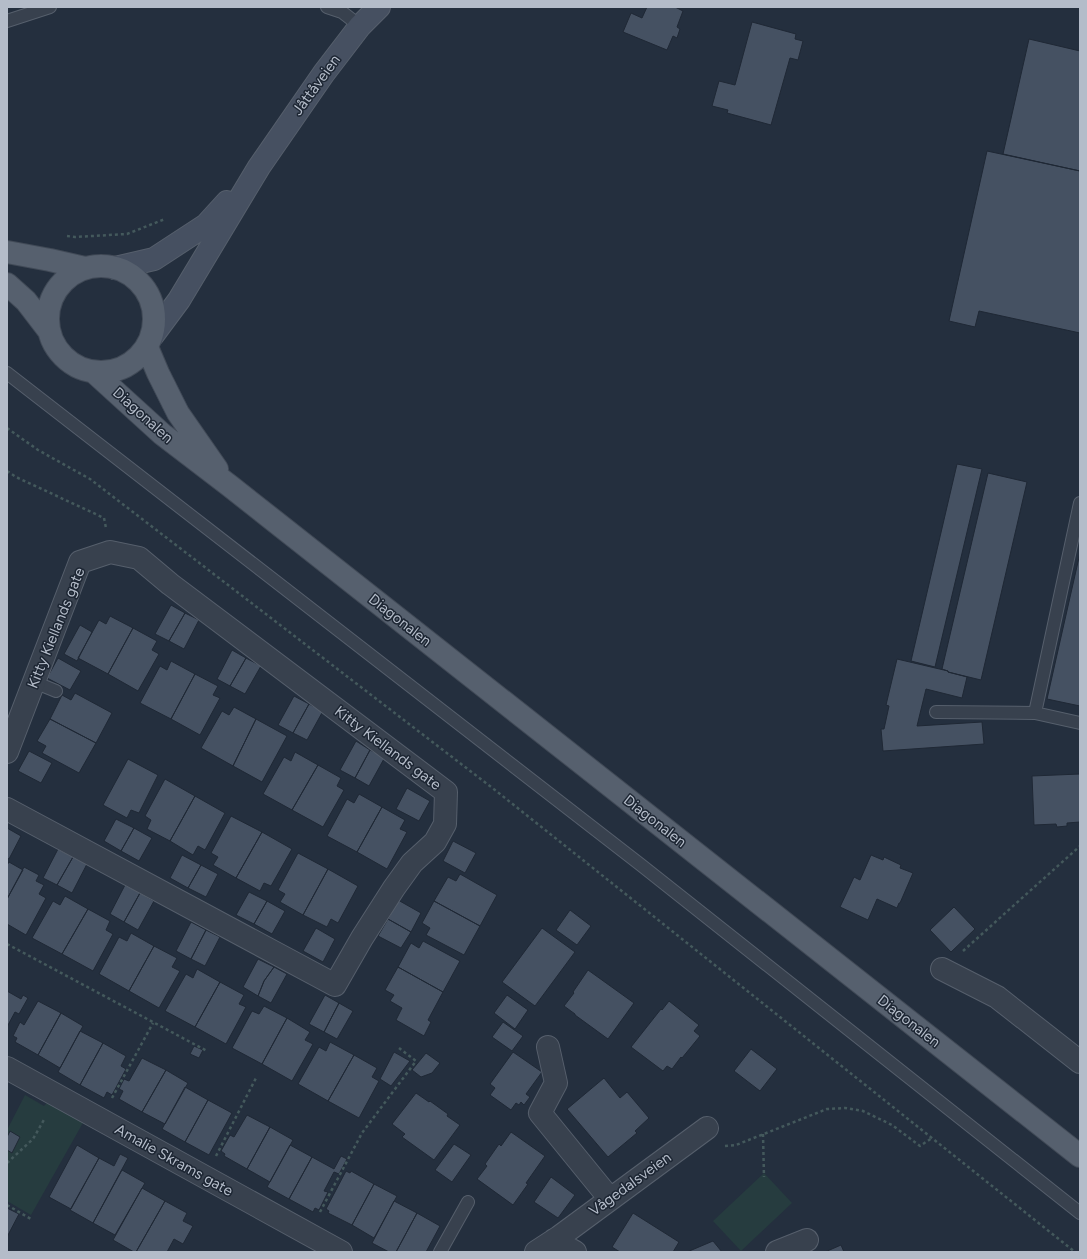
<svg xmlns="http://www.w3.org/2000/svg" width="1087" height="1259" font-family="Figtree,sans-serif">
<rect width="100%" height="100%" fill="#242f3e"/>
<path fill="#263c3f" d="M 25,1095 L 44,1106 L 48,1102 L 84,1121 L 31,1215 L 7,1201 L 7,1130 Z
M 764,1173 L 792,1203 L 741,1251 L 713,1221 Z"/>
<path fill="#455162" stroke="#1f2835" d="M 647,7 L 675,7 L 683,11 L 677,27 L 680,29 L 677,38 L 673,36 L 667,50 L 623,32 L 631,13 L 642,18 Z
M 752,22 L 796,34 L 795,39 L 803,41 L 798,60 L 790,58 L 771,125 L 727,113 L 728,110 L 712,106 L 719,81 L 735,85 Z
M 1029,39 L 1080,51 L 1080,171 L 1003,154 Z
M 987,151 L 1080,171 L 1080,333 L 979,311 L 975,327 L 949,321 Z
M 957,464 L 982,469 L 935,667 L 911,661 Z
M 988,473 L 1027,482 L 981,680 L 948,672 L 948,671 L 942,669 Z
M 1080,553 L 1080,706 L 1047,699 Z
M 171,605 L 185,613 L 169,641 L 155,634 Z
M 185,613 L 199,620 L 184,649 L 169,641 Z
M 110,616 L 133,628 L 108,674 L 78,658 L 99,620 L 106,624 Z
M 80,625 L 92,632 L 77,661 L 64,654 Z
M 133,628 L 157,641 L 152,650 L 159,654 L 138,691 L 108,674 Z
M 232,650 L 246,658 L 230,686 L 217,679 Z
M 58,658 L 81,671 L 70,690 L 47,678 Z
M 246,658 L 261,666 L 245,694 L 230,686 Z
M 897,659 L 948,671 L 948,672 L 967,677 L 962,698 L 926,689 L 917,726 L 982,722 L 984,744 L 883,751 L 881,729 L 884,729 L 889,706 L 886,705 Z
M 171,661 L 195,674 L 171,719 L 140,703 L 160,666 L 167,670 Z
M 195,674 L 218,686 L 213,695 L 220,698 L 200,735 L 171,719 Z
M 75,693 L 112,713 L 96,743 L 50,719 L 62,695 L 71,700 Z
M 294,696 L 309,704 L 293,733 L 278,725 Z
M 309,704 L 323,711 L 307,740 L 293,733 Z
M 234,707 L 256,719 L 233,766 L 201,748 L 222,711 L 229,715 Z
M 50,719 L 96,743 L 79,773 L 42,753 L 46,746 L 37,741 Z
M 256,719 L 287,736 L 262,782 L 233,766 Z
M 356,741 L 370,750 L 355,778 L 340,770 Z
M 370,750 L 385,757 L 369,786 L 355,778 Z
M 29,751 L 52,763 L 41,783 L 18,771 Z
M 295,752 L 318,765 L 292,810 L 263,794 L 284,757 L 291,761 Z
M 128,759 L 158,775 L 139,813 L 131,810 L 127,818 L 103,805 Z
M 318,765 L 341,778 L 337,786 L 344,790 L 323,827 L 292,810 Z
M 1080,774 L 1080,822 L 1067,823 L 1067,826 L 1057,827 L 1056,824 L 1034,825 L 1032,776 Z
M 165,779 L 195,796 L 170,841 L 147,829 L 151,820 L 145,816 Z
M 407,788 L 430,801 L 419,821 L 396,809 Z
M 359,794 L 382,807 L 357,852 L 327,836 L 347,799 L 354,803 Z
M 195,796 L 225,813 L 205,850 L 198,846 L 193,855 L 170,841 Z
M 382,807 L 405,820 L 400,829 L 407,832 L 387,869 L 357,852 Z
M 231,816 L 262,832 L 236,878 L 213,865 L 218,857 L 211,853 Z
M 116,819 L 134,828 L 121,851 L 104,841 Z
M 7,828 L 21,836 L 9,859 L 7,858 Z
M 134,828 L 152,838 L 139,861 L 121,851 Z
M 262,832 L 292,849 L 271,886 L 264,883 L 260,891 L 236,878 Z
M 453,841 L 476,853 L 465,873 L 443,861 Z
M 58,849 L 73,857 L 57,885 L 43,878 Z
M 298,853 L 328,869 L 303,915 L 280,902 L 285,894 L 278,890 Z
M 182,855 L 201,865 L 188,888 L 170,878 Z
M 871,855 L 883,860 L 884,857 L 901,865 L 900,868 L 913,873 L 900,903 L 899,903 L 897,908 L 877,899 L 868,920 L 840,907 L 854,877 L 860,880 Z
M 73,857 L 87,864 L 72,893 L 57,885 Z
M 9,862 L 23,870 L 7,899 L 7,865 Z
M 201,865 L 218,874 L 206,897 L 188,888 Z
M 24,867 L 39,875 L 36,881 L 44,885 L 39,894 L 46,898 L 26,935 L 7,924 L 7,899 Z
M 328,869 L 358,886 L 338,923 L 331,919 L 327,927 L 303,915 Z
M 460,874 L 497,895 L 480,926 L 434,901 L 448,877 L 456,881 Z
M 125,885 L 140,893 L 124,922 L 110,914 Z
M 249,892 L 267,901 L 254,924 L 236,915 Z
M 140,893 L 154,901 L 138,930 L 124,922 Z
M 65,896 L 88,909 L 62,954 L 32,938 L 53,901 L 60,905 Z
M 398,900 L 421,913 L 411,932 L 388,919 Z
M 267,901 L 285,911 L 272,934 L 254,924 Z
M 434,901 L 480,926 L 464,955 L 426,935 L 430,928 L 422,923 Z
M 954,907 L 975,929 L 951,952 L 930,930 Z
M 88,909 L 110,921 L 106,930 L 113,934 L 93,971 L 62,954 Z
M 570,910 L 591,926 L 577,945 L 556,930 Z
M 388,919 L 411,932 L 401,948 L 378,936 Z
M 191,922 L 206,930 L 191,959 L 176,951 Z
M 316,928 L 335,939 L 323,962 L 303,951 Z
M 542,928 L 575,952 L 535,1006 L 502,982 Z
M 206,930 L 220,937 L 205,966 L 191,959 Z
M 131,933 L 154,946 L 129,991 L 99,974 L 119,937 L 127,941 Z
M 423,941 L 460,961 L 443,992 L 398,967 L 411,943 L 419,948 Z
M 154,946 L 177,958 L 172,967 L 180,971 L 159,1008 L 129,991 Z
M 258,959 L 274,967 L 264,981 L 258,996 L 243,987 Z
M 274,967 L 287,974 L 271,1003 L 258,996 L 264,981 Z
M 398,967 L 443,992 L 428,1020 L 431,1022 L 424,1036 L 396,1020 L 402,1008 L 390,1001 L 394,995 L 385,990 Z
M 197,969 L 220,982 L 195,1027 L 165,1011 L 186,974 L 193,978 Z
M 588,970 L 634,1003 L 608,1039 L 575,1015 L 575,1014 L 564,1006 L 574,993 L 573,992 Z
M 220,982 L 244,995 L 239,1004 L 246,1007 L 226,1044 L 195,1027 Z
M 7,991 L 21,999 L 23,995 L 28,998 L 19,1014 L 15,1012 L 7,1027 Z
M 325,995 L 339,1003 L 324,1032 L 309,1024 Z
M 507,995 L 528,1010 L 515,1029 L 494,1013 Z
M 38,1001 L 61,1013 L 38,1055 L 15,1042 L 17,1038 L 13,1036 L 20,1022 L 24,1025 Z
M 669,1001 L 699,1025 L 694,1031 L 700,1036 L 682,1058 L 681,1057 L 672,1069 L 667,1066 L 663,1071 L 631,1047 L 661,1009 L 662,1010 Z
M 339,1003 L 353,1011 L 337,1039 L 324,1032 Z
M 264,1006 L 287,1018 L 262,1064 L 232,1048 L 252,1011 L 259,1014 Z
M 61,1013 L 83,1026 L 60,1068 L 38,1055 Z
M 287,1018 L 310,1032 L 305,1040 L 313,1044 L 292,1081 L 262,1064 Z
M 503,1022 L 523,1036 L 512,1051 L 492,1037 Z
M 80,1031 L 103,1043 L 80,1085 L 58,1072 Z
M 330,1042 L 354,1055 L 328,1101 L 298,1084 L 319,1047 L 326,1051 Z
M 103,1043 L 126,1056 L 121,1066 L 126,1069 L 112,1095 L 107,1092 L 104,1098 L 80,1085 Z
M 194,1046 L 203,1050 L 199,1058 L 190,1054 Z
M 751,1049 L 777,1069 L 760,1091 L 734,1071 Z
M 394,1052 L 410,1061 L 391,1086 L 380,1079 Z
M 513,1052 L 542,1072 L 526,1094 L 530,1097 L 524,1105 L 521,1102 L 519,1105 L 516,1103 L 511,1110 L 490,1095 L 495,1088 L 490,1084 Z
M 426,1053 L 440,1063 L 432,1073 L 421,1077 L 412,1070 Z
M 354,1055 L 377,1068 L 372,1077 L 379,1081 L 359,1118 L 328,1101 Z
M 142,1058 L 166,1070 L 142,1112 L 119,1099 L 123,1091 L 119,1089 L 124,1079 L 129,1081 Z
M 166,1070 L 188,1083 L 165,1124 L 142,1112 Z
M 604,1078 L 620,1098 L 627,1092 L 649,1118 L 635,1131 L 637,1133 L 608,1157 L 567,1109 Z
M 185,1087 L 208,1100 L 185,1142 L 162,1129 Z
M 416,1093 L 429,1102 L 430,1101 L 448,1114 L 447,1116 L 460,1125 L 434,1160 L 402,1137 L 405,1134 L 392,1124 Z
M 208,1100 L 232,1113 L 209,1155 L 185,1142 Z
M 247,1115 L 270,1127 L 247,1169 L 224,1156 L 225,1154 L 221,1151 L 230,1135 L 234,1137 Z
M 270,1127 L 293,1140 L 270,1182 L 247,1169 Z
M 10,1131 L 20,1137 L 12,1153 L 7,1150 L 7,1137 Z
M 511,1132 L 545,1156 L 526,1183 L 528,1184 L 513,1205 L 477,1179 L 487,1166 L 485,1164 L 499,1144 L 501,1146 Z
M 454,1144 L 471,1155 L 452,1182 L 435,1170 Z
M 77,1145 L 99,1158 L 71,1209 L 49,1197 Z
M 290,1145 L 312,1157 L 289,1199 L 267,1187 Z
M 120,1154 L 128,1158 L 93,1223 L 70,1210 L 99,1158 L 114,1166 Z
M 341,1156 L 347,1159 L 339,1174 L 334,1172 L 324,1191 L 328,1192 L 319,1210 L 315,1208 L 313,1212 L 289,1199 L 312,1157 L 334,1169 Z
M 122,1170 L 145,1183 L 115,1235 L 93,1223 Z
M 346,1171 L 350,1173 L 351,1171 L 374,1184 L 352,1225 L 328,1213 L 329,1211 L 326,1209 Z
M 551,1177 L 575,1195 L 558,1218 L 534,1202 Z
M 374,1184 L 397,1196 L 374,1238 L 352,1225 Z
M 142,1188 L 165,1201 L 136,1252 L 134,1252 L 113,1240 Z
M 165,1201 L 187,1213 L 183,1221 L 193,1226 L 183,1244 L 174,1239 L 167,1252 L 136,1252 Z
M 394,1201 L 417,1213 L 396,1252 L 389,1252 L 372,1243 Z
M 7,1208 L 19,1214 L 7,1237 Z
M 417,1213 L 440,1226 L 426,1252 L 396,1252 Z
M 633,1213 L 679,1242 L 673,1252 L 620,1252 L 612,1247 Z
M 713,1241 L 722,1252 L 687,1252 Z
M 841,1245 L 844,1252 L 825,1252 Z"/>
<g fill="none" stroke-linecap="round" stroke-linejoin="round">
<defs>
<path id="service" d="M 327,7 L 342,12 L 360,26
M 7,21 L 50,7
M 7,373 L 641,865 L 1080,1213
M 34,682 L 56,691
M 936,712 L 1035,713 L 1080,723
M 1035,713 L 1080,503
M 440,1252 L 468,1202"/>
<path id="minor" d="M 7,752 L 80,562 L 110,552 L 139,558 L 170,584 L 446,792 L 445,824 L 435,842 L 412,863 L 394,888 L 362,938 L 335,985 L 7,809
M 942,969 L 997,997 L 1080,1062
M 548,1047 L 556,1083 L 540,1113 L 610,1199
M 7,1068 L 341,1252
M 554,1240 L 575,1252
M 536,1252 L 559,1237 L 707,1128
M 777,1252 L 807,1240"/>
<path id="secondary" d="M 115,268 L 154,259 L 206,225 L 227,202
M 153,335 L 179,300 L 259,167 L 324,73 L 360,26 L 379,7"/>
<path id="primary" d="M 7,252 L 50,260 L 85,268
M48 319a53 53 0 1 1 106 0a53 53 0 1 1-106 0Z
M 7,284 L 26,301 L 49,331
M 147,347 L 158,373 L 178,413 L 217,469
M 95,373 L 162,434 L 230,486 L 1080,1156"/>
</defs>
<use href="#service" stroke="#565f6c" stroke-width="14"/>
<use href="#minor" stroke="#565f6c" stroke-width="24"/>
<use href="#secondary" stroke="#565f6c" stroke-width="24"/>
<use href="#primary" stroke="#414a57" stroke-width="24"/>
<path stroke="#44595c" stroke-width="2.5" stroke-dasharray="3 3" stroke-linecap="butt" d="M 67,236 L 75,237 L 127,234 L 165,219
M 7,428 L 38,450 L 90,479 L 495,790 L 1075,1252
M 7,471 L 16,477 L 104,518 L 106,528
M 7,944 L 207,1051
M 963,951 L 1080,846
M 112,1098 L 153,1023
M 763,1134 L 764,1177
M 725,1146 L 736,1145 L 827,1109 L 845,1108 L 863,1111 L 892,1125 L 920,1146 L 932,1138
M 216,1156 L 257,1076
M 7,1163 L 33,1139 L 45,1118
M 7,1205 L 31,1219
M 320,1212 L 362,1133 L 416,1061 L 399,1048"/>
<use href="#service" stroke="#38414e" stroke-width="12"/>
<use href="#minor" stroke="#38414e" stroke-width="22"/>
<use href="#secondary" stroke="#465061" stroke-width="22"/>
<use href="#primary" stroke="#56606e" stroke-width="22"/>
</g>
<g text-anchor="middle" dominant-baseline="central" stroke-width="3" stroke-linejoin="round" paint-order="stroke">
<g font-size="15" fill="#b4bcc9" stroke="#1d2633">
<text transform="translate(316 85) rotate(-54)">Jåttåveien</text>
<text transform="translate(143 415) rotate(42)">Diagonalen</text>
<text transform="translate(400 620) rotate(38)">Diagonalen</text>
<text transform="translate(56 628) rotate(-68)">Kitty Kiellands gate</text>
<text transform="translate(388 748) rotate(37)">Kitty Kiellands gate</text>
<text transform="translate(655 821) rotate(38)">Diagonalen</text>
<text transform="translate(909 1021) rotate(38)">Diagonalen</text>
<text transform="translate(174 1160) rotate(29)">Amalie Skrams gate</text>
<text transform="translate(630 1184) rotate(-36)">Vågedalsveien</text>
</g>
</g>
<rect width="1087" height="1259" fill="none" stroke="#b4bcc9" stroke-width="16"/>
</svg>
